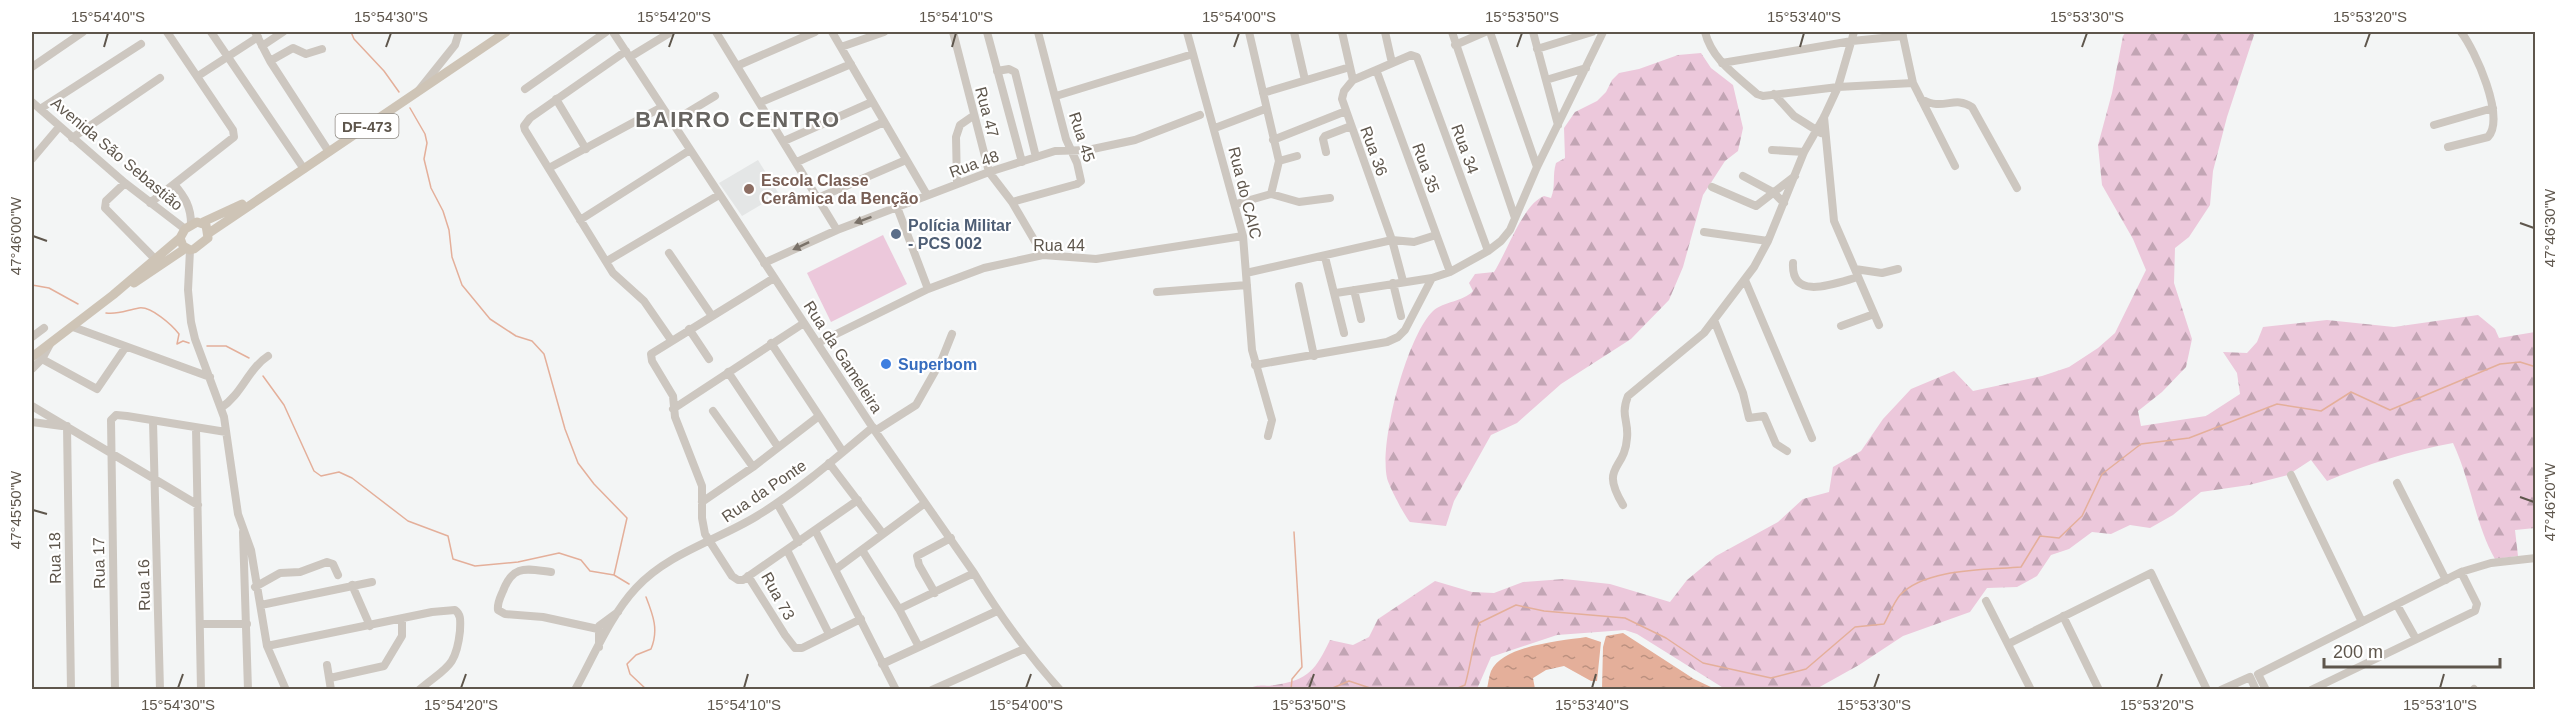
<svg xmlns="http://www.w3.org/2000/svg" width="2567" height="721" font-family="Arial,sans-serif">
<defs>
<pattern id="forest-firs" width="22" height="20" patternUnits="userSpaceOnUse" patternTransform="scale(1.5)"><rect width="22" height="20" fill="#ecc8db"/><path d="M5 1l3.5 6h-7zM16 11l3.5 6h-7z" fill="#c2a5b4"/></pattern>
<pattern id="water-ripples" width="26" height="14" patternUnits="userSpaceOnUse" patternTransform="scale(1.5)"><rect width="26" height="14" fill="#e4af9a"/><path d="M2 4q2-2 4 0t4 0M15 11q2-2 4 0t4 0" fill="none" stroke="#bc9180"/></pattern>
</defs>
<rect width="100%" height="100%" fill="#f3f5f5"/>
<path fill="#e4e6e6" d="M 758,160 L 779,194 L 742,216 L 719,183 Z"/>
<path fill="#ecc8db" d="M 883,235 L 907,284 L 831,322 L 807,273 Z"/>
<path fill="url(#forest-firs)" d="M 2126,32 L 2255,32 L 2227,117 L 2213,171 L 2210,205 L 2189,237 L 2175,248 L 2174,283 L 2192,339 L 2186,367 L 2162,392 L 2138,411 L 2141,426 L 2206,416 L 2240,394 L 2237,373 L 2223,352 L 2247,353 L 2257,342 L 2263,327 L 2327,320 L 2394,327 L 2478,315 L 2495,329 L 2499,338 L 2535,332 L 2535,528 L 2515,530 L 2518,556 L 2495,559 C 2475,524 2471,481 2453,443 C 2409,451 2368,464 2327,481 L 2311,460 L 2288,475 L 2249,485 L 2201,492 L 2173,515 L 2150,528 L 2130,525 L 2111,534 L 2092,532 L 2069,549 L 2051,555 L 2037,576 L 2017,587 L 1987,588 L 1970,612 L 1903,636 L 1859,665 L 1816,689 L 1725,689 L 1637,634 L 1625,630 L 1557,635 L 1491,657 L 1477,689 L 1248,690 C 1257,683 1264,687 1275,685 C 1309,680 1316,669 1330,640 L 1353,645 L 1369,637 L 1378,619 L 1435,581 L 1472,592 L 1494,593 L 1523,582 L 1564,579 L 1610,584 L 1670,602 L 1687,580 L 1716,556 L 1778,522 L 1803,499 L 1829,492 L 1833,467 L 1861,451 L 1883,419 L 1911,389 L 1954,371 L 1973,391 L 2042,376 L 2069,367 L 2098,348 L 2115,333 L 2146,270 L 2133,239 L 2102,185 L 2098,145 L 2112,93 L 2123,36 Z
M 1701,53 L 1711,68 L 1733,85 L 1743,128 L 1738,151 L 1725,161 L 1703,195 L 1683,267 L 1669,300 L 1631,339 L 1561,384 L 1517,423 L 1491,435 L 1454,501 L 1446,526 L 1410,522 C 1405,517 1388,484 1387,478 C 1379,442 1407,336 1433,311 C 1444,301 1463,302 1473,291 L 1469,283 L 1475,274 L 1494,272 C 1507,252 1523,204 1544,196 L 1551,198 C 1556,186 1552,176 1556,163 L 1565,158 L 1564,128 L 1575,112 L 1597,101 L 1606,92 L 1612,80 L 1619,73 L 1639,69 L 1678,55 Z"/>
<path fill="url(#water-ripples)" d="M 1623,633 L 1694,679 L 1715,689 L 1602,689 L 1603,647 L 1606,636 Z
M 1586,637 L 1601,642 L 1597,681 L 1591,681 L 1564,666 L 1546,670 L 1533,678 L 1535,689 L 1487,689 C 1488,684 1489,676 1491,671 C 1503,645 1561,641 1586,637 Z"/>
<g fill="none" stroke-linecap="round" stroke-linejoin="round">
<path stroke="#e4af9a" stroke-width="1.5" d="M 351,32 L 354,39 L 384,71 L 399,92
M 410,108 L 425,134 L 427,143 L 424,159 L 431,188 L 443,211 L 449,230 L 452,257 L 462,285 L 490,319 L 516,336 L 532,341 L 544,354 L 565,429 L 578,463 L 594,484 L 627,518 L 614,575
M 32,285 L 49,288 L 78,304
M 106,313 C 118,315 127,310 139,308 C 151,306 172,325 179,334 L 177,344 L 183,341 L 189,343
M 207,346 L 226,346 L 249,358
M 263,376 L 284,405 L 314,471 L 321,476 L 339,472 L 352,478 L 408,521 L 448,536 L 453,559 L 475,566 L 518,562 L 559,553 L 581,560 L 590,571 L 614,575 L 629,584
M 646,597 C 653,615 659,630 651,649 L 636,655 L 627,664 L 630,674 L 647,690
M 1291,690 L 1292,679 L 1302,667 L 1294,532
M 1328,690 L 1349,681 L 1376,690
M 1453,690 L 1465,685 C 1471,664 1473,643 1479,623 L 1516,605 L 1544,611 L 1625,618 L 1666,638 L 1703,663 L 1771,678 L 1806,669 L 1855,627 L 1884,624 C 1889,615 1894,602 1900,595 C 1926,568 1986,570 2021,567 L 2040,536 L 2059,538 L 2082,516 L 2102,474 L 2141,444 L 2189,438 L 2277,404 L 2321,411 L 2351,392 L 2390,410 L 2500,364 L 2520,362 L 2536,367"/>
<path stroke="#cdc7c0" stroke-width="8" d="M 211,32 L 304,169
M 255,32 L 270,61 L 329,152
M 613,32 L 875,431 L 974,573 C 1000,616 1026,652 1060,690
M 716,32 L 837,230
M 832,32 L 927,195
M 953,32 L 989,172 L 1012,202 L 1043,255
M 987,32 L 1022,162
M 1187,32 L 1243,236 L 1252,350 L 1272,420 L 1268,436
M 1249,32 L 1279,161 L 1271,194
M 1294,32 L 1305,80
M 1342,32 L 1353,80 L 1344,91 L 1342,99 L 1392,240 L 1403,281
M 1385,32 L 1392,63
M 1452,32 L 1515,218
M 1490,32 L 1537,167
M 1533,32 L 1558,125
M 1705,32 C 1712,60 1736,75 1757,94 L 1763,96 L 1838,87 L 1913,83 L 1902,32
M 1455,45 L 1485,32
M 262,46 L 283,32
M 841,47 L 884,32
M 1537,49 L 1592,32
M 626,51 L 530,118 L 524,126 L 525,130 L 613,273 L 644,301 L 671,340
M 630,57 L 671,32
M 270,61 L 293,48 L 306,54 L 322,49
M 1722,63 L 1852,41 L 1903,36
M 739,65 L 815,32
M 32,67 L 83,32
M 997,71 L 1009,69 L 1015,72 L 1036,157
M 1377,72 L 1450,272
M 198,76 L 258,37
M 1353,80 L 1411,55 L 1417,57 L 1488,251
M 1546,80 L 1586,68
M 1913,83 L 1955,166
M 525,89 L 606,32
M 419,90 L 455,45 L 459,32
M 1263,93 L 1350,67
M 1774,94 L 1794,116 L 1821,133
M 1056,96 L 1193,54
M 556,99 L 586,149
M 1921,99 C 1925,101 1931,104 1936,104 C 1950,105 1958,98 1972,107 L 2017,188
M 32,102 L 125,183 L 185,229
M 761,102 L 851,64
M 40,109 L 141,44
M 1824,117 L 1834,221 L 1879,325
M 672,122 L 715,96
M 2434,125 L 2493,108
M 1215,128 L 1265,109
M 72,138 L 160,78
M 1273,140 L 1346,111
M 784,141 L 872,102
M 2448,147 L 2488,137 C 2506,118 2475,50 2461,32
M 1772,150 L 1804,152
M 1326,152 L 1323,139 L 1325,136 L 1351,126
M 32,159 L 59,127
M 1279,161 L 1297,156
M 797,162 L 884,122
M 549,168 L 662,107
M 1743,176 L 1773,192 L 1784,203
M 125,183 L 106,201 L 105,208 L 155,259
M 174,184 C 185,197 191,207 191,224
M 957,184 L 956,137 L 960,125 L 973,116
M 1712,187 L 1756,206 L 1795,176
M 818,198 L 906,160
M 1012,202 L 1077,184 L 1081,181 L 1077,163 L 1066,139 L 1038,32
M 150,203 L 234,137 L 233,130 L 167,32
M 1236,204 L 1271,194 L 1299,202 L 1330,198
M 897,207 L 928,289
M 580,220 L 690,150
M 1704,232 L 1768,241
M 190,250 L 188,290 L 191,322 L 195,339 L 224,417 L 238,514 L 251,550 L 267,646 L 286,690
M 669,253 L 712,316
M 1325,257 L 1344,333
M 607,261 L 719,195
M 764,263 L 837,230 L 989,172 L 1055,151 L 1088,150 L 1135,140 L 1200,115
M 1793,263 C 1791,302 1836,283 1858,277
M 1855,269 L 1882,273 L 1898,269
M 1246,273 L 1392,240 L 1414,242 L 1436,235
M 774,278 L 651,354 L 652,361 L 673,396 L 675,417 L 702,486 L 702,518 L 705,534 L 732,576 L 738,580 L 743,580 L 858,500
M 1745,280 L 1812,438
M 1393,283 L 1401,316
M 1299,286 L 1314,356
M 1354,290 L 1361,319
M 1157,292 L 1247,285
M 1336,293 L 1432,278
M 1714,320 L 1743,393 L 1749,418 L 1764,416 L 1776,444 L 1787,451
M 1841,326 L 1874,314
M 73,327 L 210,377
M 689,329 L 709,359
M 32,337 L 44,328
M 771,343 L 843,452
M 818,343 L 928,289 L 984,268 L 1043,255 L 1096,259 L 1243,236
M 42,359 L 97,389 L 125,348
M 1255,365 L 1387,342 L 1398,337 L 1405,330 L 1432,278 L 1450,272 L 1488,251 L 1501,241 L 1510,230 L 1537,167 L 1603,32
M 32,369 L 42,359 L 50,344
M 728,372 L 778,447
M 32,406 L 198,505
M 221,408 C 242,394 248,369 268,356
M 673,409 L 804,323
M 713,411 L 753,467
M 153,421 L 160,690
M 32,422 L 62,426
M 67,426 L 71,690
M 196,428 L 201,690
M 875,431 L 916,405 L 942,359 L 952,334
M 829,463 L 883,534
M 2291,475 L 2362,622
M 2397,483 L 2446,580
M 702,502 L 753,467 L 819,416
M 777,503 L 799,542
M 1623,505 C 1599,465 1625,471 1627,438 C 1629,421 1620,416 1628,396 L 1704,333 L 1754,267 L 1768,241 L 1804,152 L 1824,117 L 1838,87 L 1854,32
M 815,530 L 896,690
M 243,532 L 248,690
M 787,550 L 829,634
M 862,550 L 899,609 L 919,647
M 836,569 L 925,503
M 551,572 C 526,569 513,564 503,591 C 500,598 497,603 498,610 L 505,614 L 543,617 L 598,629
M 748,576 L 785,635 L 795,648 L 802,648 L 861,619
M 352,585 L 370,626
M 255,587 L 280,573 L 300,572 L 327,562 L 333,564 L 338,575
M 935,593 L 919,565 L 917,556 L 951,538
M 1986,601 L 2031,690
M 261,605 L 372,582
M 2397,605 L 2416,639
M 899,609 L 974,573
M 2063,616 L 2099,690
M 201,624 L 247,624
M 2008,644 L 2151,573 L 2207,690
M 267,646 L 432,612 L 455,610 C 462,615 460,623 460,631 C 456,668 446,667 419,690
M 599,647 L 599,626 L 618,612
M 882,664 L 997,611
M 327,665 L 331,690
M 330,678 L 384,666 L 402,636 L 402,619
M 115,690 L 111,420 L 116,415 L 127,416 L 226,432
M 575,690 C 594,656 610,616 636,588 C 668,553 718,540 757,516 C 798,491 836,458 873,427
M 932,690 L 1024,649
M 2221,690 L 2250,677 L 2256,690
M 2266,690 L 2258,674 L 2461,572 L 2491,563 L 2536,558
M 2311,690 L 2475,611 L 2477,604 L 2461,572
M 2473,690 L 2474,689"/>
<path stroke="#cec4b6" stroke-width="9" d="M 197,222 L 206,225 L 208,238 L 194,249 L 190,250 L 183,246 L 180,238 L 185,229 Z
M 203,222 L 242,204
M 209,233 L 506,32
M 134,283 L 186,248
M 32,357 L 113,295 L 180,238"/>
</g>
<defs><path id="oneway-solid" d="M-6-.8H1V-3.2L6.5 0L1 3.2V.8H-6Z" transform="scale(1.5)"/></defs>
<g fill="#7a7269">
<use href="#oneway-solid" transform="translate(863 220) rotate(160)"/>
<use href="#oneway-solid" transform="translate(801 246) rotate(155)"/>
</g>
<path fill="none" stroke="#5e564c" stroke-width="2" d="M 104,47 L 108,33M 386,47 L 391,33M 669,47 L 674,33M 952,47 L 956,33M 1234,47 L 1239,33M 1517,47 L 1522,33M 1800,47 L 1804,33M 2082,47 L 2087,33M 2365,47 L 2370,33M 2520,223 L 2534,228M 33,236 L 47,241M 2520,497 L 2534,502M 33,510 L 47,514M 178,688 L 183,674M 461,688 L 466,674M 744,688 L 748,674M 1026,688 L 1031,674M 1309,688 L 1314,674M 1592,688 L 1596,674M 1874,688 L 1879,674M 2157,688 L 2162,674M 2440,688 L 2444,674"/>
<circle fill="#8d6e63" stroke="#fff" stroke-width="2" cx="749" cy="189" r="6"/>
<circle fill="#5c6f8a" stroke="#fff" stroke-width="2" cx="896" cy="234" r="6"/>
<circle fill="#3f7fe0" stroke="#fff" stroke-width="2" cx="886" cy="364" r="6"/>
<g text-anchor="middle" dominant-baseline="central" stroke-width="4.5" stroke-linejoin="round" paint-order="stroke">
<rect fill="#fff" stroke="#8e8982" stroke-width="1.5" x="335.5" y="114" width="63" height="24" rx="4.5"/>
<g font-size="15" font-weight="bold" fill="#5e564c">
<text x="367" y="126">DF-473</text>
</g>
<g font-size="16" fill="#5e564c" stroke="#fff">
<text transform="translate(987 112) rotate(75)">Rua 47</text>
<text transform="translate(1082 137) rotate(72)">Rua 45</text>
<text transform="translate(1465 149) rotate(70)">Rua 34</text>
<text transform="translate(1374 151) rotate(70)">Rua 36</text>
<text transform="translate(117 154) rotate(40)">Avenida São Sebastião</text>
<text transform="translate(974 164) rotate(-20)">Rua 48</text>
<text transform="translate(1426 168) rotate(70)">Rua 35</text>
<text transform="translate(1245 193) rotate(76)">Rua do CAIC</text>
<text x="1059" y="245">Rua 44</text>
<text transform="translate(843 357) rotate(57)">Rua da Gameleira</text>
<text transform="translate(764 491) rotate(-34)">Rua da Ponte</text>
<text transform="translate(55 558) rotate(-91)">Rua 18</text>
<text transform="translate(99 563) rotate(-91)">Rua 17</text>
<text transform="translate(144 585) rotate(-91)">Rua 16</text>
<text transform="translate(778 596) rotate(61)">Rua 73</text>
</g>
<g font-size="16" font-weight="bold" fill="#785e54" stroke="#fff" text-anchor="start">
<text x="761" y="180">Escola Classe<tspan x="761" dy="18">Cerâmica da Benção</tspan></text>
</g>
<g font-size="16" font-weight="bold" fill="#4e5e75" stroke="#fff" text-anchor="start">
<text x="908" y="225">Polícia Militar<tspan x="908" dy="18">- PCS 002</tspan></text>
</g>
<g font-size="16" font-weight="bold" fill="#366cbe" stroke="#fff" text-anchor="start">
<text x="898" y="364">Superbom</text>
</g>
<g font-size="22" font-weight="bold" letter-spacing="1.5" fill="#676460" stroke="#fff">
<text x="738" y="119">BAIRRO CENTRO</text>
</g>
</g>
<rect width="2567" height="721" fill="none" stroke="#ffffff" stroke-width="66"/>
<path d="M2324 658v9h176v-9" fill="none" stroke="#5e564c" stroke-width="3"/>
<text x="2333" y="658" font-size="18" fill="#5e564c" stroke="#ffffff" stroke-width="4.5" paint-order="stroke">200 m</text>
<rect x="33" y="33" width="2501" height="655" fill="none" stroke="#5e564c" stroke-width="2"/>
<g font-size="15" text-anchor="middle" fill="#5e564c">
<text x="108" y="22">15°54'40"S</text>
<text x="391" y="22">15°54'30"S</text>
<text x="674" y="22">15°54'20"S</text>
<text x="956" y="22">15°54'10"S</text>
<text x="1239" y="22">15°54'00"S</text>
<text x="1522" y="22">15°53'50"S</text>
<text x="1804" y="22">15°53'40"S</text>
<text x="2087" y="22">15°53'30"S</text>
<text x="2370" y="22">15°53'20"S</text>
<text transform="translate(2550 228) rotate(-90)" y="5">47°46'30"W</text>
<text transform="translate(16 236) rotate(-90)" y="5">47°46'00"W</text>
<text transform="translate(2550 502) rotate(-90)" y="5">47°46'20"W</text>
<text transform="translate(16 510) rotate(-90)" y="5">47°45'50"W</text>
<text x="178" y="710">15°54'30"S</text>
<text x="461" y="710">15°54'20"S</text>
<text x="744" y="710">15°54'10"S</text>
<text x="1026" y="710">15°54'00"S</text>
<text x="1309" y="710">15°53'50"S</text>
<text x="1592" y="710">15°53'40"S</text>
<text x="1874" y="710">15°53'30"S</text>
<text x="2157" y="710">15°53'20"S</text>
<text x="2440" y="710">15°53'10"S</text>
</g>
</svg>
